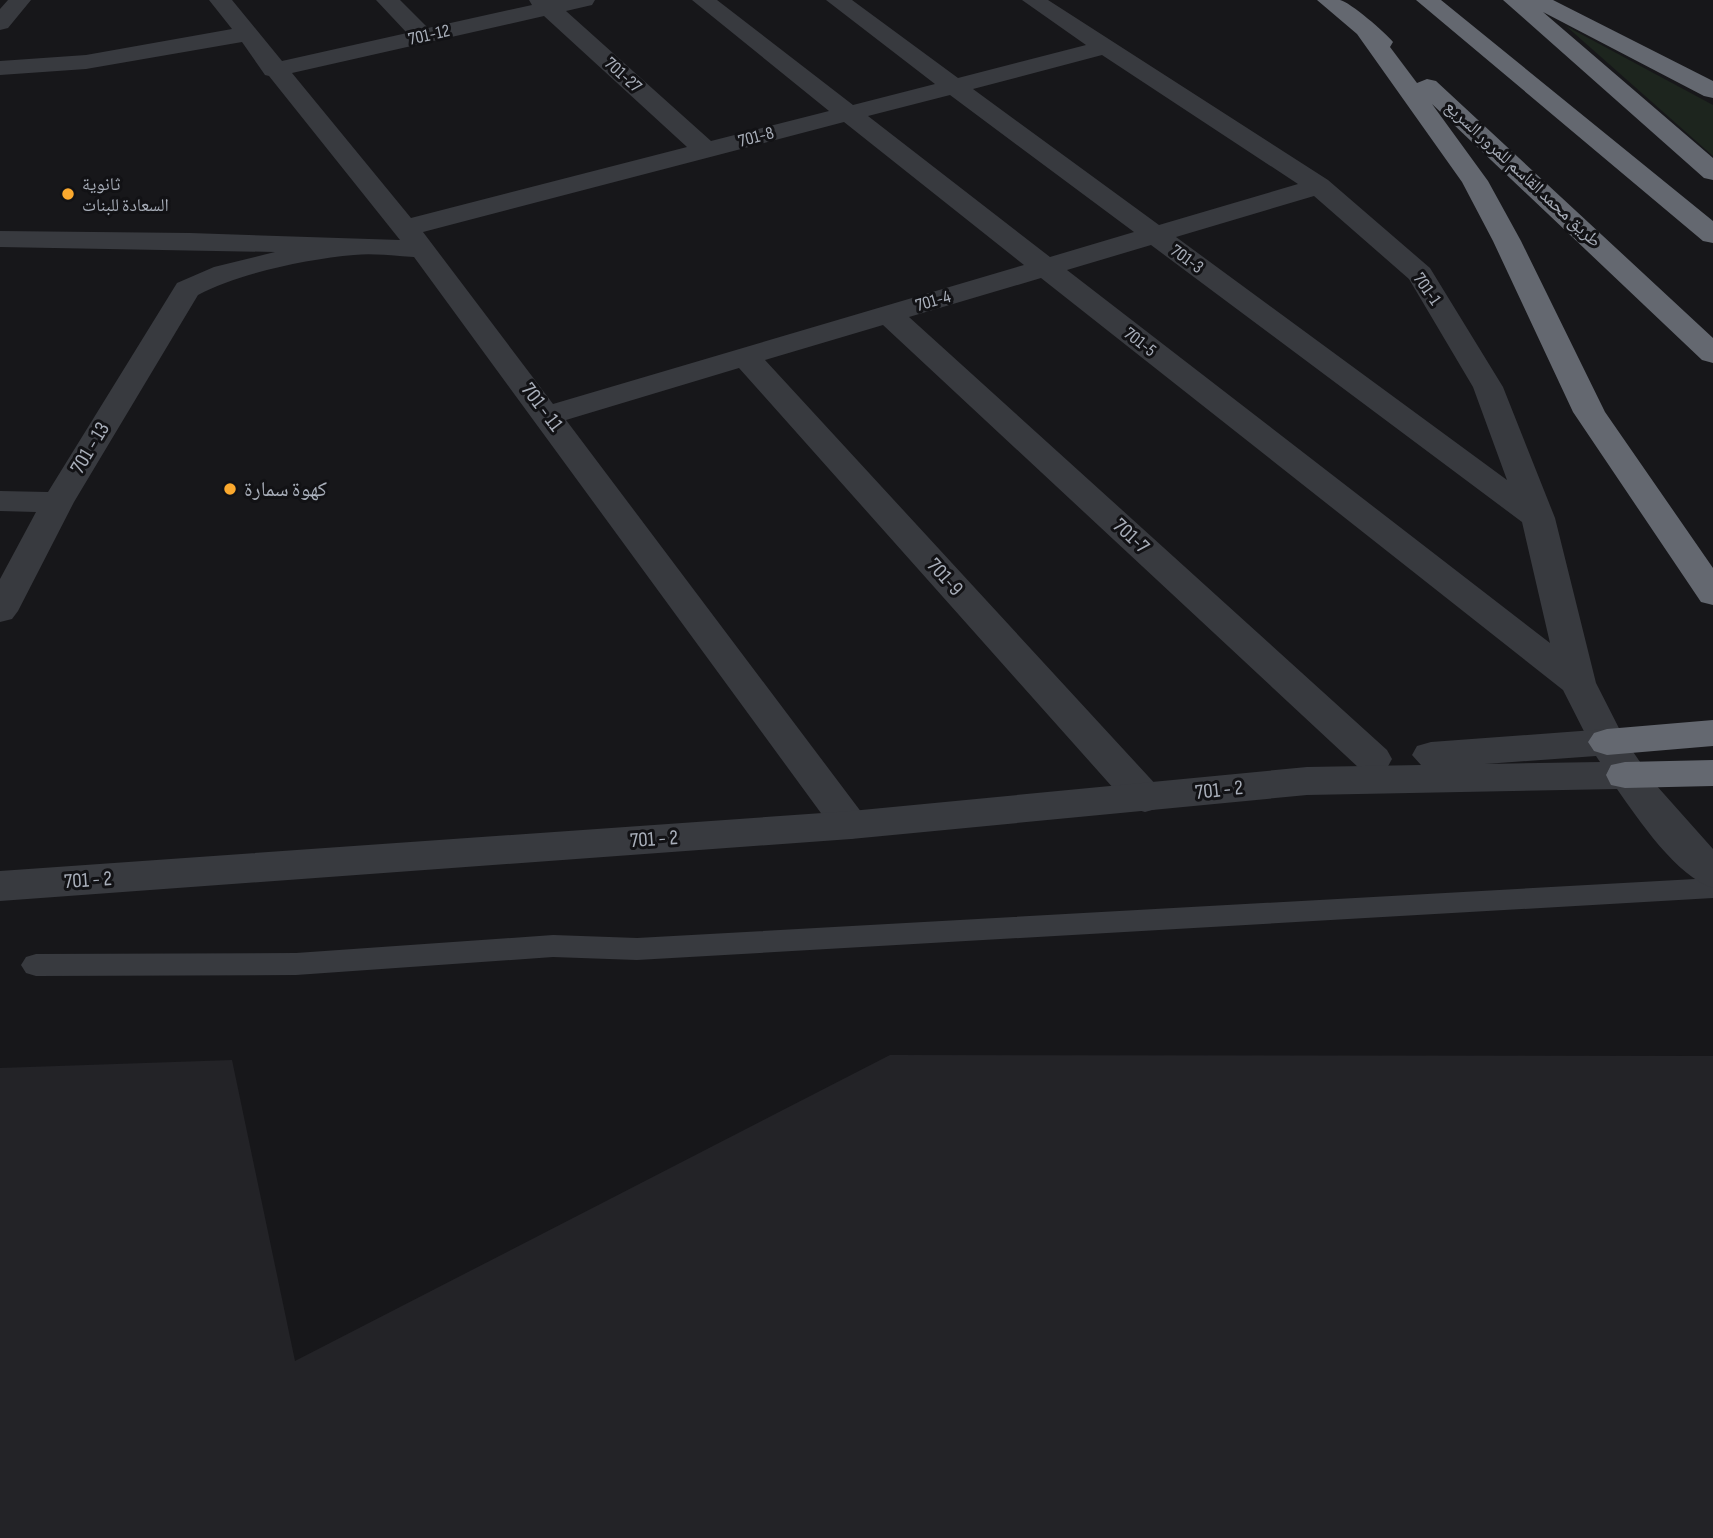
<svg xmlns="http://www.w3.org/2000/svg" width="1713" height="1538" font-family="'Sofia Sans Condensed','Noto Naskh Arabic',sans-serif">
<rect width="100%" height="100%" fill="#17171a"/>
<path fill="#232327" d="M 890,1055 L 1713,1056 L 1713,1538 L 0,1538 L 0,1068 L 232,1060 L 295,1361 Z"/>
<path fill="#1d251e" d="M 1566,26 L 1713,105 L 1713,156 Z"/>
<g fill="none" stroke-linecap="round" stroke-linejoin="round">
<path fill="#383a3f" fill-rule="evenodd" d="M 1713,878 L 1713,898 L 637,960 L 553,957 L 296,975 L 36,976 L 26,973 L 21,965 L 26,957 L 36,954 L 296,953 L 553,935 L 637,938 Z"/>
<path fill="#383a3f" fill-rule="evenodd" d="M 8,0 L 31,0 L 8,28 L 0,30 L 0,9 Z
M 209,0 L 232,0 L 282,61 L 407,33 L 376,0 L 400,0 L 428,28 L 532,5 L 529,0 L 595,0 L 592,5 L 566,11 L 711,141 L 829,111 L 692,0 L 717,0 L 853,105 L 935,84 L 826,0 L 852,0 L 958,78 L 1086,45 L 1022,0 L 1048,0 L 1328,180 L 1430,268 L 1503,387 L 1555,518 L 1596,683 L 1626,742 L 1620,751 L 1607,755 L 1594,751 L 1563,690 L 1041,278 L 909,317 L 1387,750 L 1392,759 L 1387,768 L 1373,772 L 1359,768 L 883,325 L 765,360 L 1159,788 L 1165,798 L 1159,808 L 1145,812 L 1131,808 L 739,368 L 566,420 L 871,825 L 865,835 L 851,839 L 837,835 L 414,257 C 394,256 374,253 354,255 C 307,259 240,273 198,295 L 74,502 L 18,611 L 12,619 L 0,622 L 0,579 L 36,512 L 0,511 L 0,491 L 48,492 L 177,283 L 214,267 L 275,252 L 0,247 L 0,231 L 190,233 L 400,240 L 269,76 L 265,75 L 242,42 L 86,69 L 0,75 L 0,61 L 86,55 L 232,29 ZM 544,16 L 687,147 L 411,218 L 292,73 ZM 1102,55 L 1298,184 L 1159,225 L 973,89 ZM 950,95 L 1134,232 L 1050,257 L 868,116 ZM 844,122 L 1024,265 L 553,404 L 423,232 ZM 1314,196 L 1409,279 L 1473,387 L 1507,480 L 1176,237 ZM 1151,245 L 1522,522 L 1550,643 L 1067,270 Z"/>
<path fill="#383a3f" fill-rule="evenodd" d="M 1607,729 L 1620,733 L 1656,785 L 1713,849 L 1713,888 C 1677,877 1638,819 1617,789 L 1307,795 L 851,839 L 0,901 L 0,871 L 851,811 L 1307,767 L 1421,765 L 1412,755 L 1417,746 L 1431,742 ZM 1596,756 L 1600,762 L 1485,764 Z"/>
<path fill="#646870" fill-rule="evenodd" d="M 1317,0 C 1324,0 1333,0 1340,0 C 1350,2 1386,33 1393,42 L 1390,47 L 1417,83 L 1427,79 L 1436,81 L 1713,338 L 1713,363 L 1702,360 L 1432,104 L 1488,181 L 1521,241 L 1605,412 L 1713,568 L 1713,605 L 1701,602 L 1573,412 L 1493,241 L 1462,182 L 1357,34 Z
M 1416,0 L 1441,0 L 1713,221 L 1713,243 L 1703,241 Z
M 1503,0 L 1553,0 L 1713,81 L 1713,98 L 1704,96 L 1543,12 L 1713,158 L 1713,180 L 1704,178 Z
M 1713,720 L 1713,746 L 1607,755 L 1594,751 L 1588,742 L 1594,733 L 1607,729 Z
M 1713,760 L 1713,786 L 1625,788 L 1611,785 L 1606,775 L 1611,765 L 1625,762 Z"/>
</g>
<g fill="#fba92e" stroke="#121215" stroke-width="2.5">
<circle cx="68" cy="194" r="7"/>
<circle cx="230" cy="489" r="7"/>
</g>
<g text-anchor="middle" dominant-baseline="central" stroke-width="6" stroke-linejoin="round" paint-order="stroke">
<g font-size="18" fill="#a9afba" stroke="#121215">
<text transform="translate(429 35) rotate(-13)">701-12</text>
<text transform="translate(623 75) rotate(42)">701-27</text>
<text transform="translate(756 137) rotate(-15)">701-8</text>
<text transform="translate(1523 174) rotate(43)">طريق محمد القاسم للمرور السريع</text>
<text transform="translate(1187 259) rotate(36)">701-3</text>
<text transform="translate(1427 289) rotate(55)">701-1</text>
<text transform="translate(933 301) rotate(-16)">701-4</text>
<text transform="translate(1140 342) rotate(38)">701-5</text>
</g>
<g font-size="18" fill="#a9afba" stroke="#121215" text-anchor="start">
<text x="82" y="184">ثانوية<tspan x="82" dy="21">السعادة للبنات</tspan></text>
</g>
<g font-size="21" fill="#a9afba" stroke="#121215">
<text transform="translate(542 407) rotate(53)">701 - 11</text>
<text transform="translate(90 448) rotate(-59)">701 - 13</text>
<text transform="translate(1131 536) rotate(43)">701-7</text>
<text transform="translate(945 577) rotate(48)">701-9</text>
<text transform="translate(1219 790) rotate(-6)">701 - 2</text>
<text transform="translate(654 839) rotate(-4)">701 - 2</text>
<text transform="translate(88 880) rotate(-4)">701 - 2</text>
</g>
<g font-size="21" fill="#a9afba" stroke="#121215" text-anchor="start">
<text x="244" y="489">كهوة سمارة</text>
</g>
</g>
</svg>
